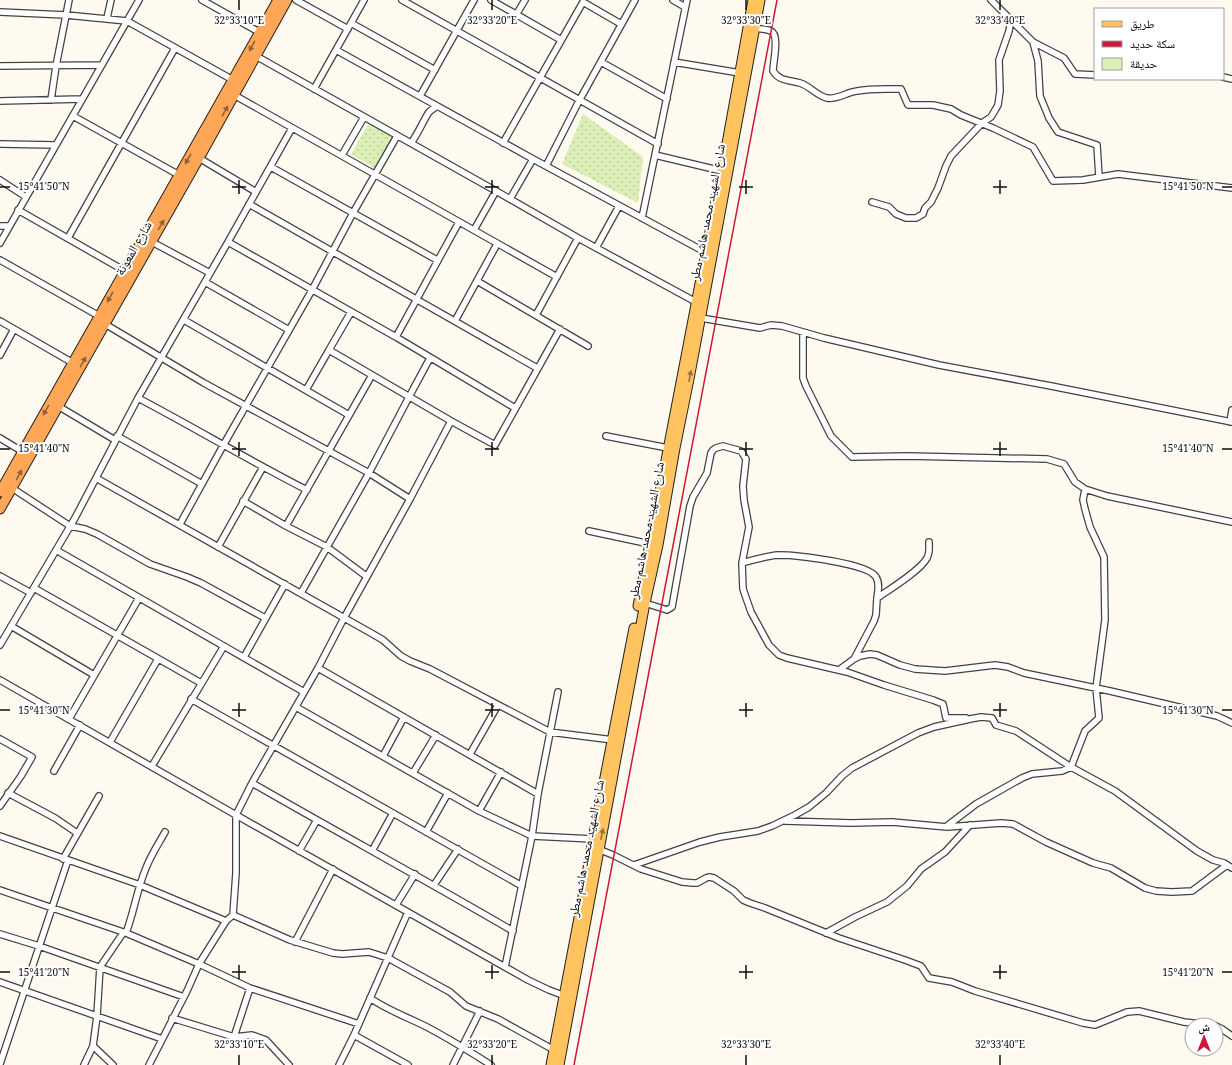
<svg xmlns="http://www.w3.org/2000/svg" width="1232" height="1065" font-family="'Noto Serif','Noto Naskh Arabic',serif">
<defs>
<pattern id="green-dots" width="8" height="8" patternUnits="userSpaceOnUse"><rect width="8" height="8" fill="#daeeb5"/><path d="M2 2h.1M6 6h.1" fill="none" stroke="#bacb9a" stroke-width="1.8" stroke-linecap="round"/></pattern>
</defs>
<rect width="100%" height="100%" fill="#fffaf0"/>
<path fill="url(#green-dots)" d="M 583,114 L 643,157 L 638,203 L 562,164 Z
M 369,123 L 393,137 L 375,168 L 351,154 Z"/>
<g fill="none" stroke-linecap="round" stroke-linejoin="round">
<defs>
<path id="minor" d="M 202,0 L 259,32
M 296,0 L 348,29
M 402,0 L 658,144
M 491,0 L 561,40
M 673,0 L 685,7
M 991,0 L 1033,42 L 1064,58 L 1075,74 L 1095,75
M 0,12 L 66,15 L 127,21 L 233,80
M 516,15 L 525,0
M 107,18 L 111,0
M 351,23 L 435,70
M 755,28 C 759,29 766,29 771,31 C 780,35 773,62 773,71 C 779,81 789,80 800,83 C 810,86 817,96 827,98 C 837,100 847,92 857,91 C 871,88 886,89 901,89 L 908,105 L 933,105 L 951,109 L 961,115 L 993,128 L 1033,147 L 1053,181 L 1083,180 L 1118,174 L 1232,188
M 1033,42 L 1038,61 L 1040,96 L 1049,118 L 1058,132 L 1097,145 L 1099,177
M 336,50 L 533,159 L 705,252
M 256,56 L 496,191 L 578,238 L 696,302
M 601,62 L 667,99
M 674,62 L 740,73
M 0,66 L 101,65
M 1223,77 L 1232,79
M 314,89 L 364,0
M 234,95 L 557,277
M 420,96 L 474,0
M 51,100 L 56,66 L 69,0
M 0,101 L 82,99
M 73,116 L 179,175
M 411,143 C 418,134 423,121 429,112 C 432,109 435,108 437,106
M 503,143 L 583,2 L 621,24
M 0,144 L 56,145
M 342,155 L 364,117
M 655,155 L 722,171
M 199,158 L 256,192
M 546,166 L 579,101 L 635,0
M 271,167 L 437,260
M 0,180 L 26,197
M 510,199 L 533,159
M 872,202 L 889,207 L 896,214 L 906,218 L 916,218 L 923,214 L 925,208 L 931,202 L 938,188 L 946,166 L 951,156 L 982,123 L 991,117 L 994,112 L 998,105 L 1000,91 L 999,60 L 1009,31 L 1011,19
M 249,204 L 537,368
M 18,210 L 125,271
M 642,218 L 687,0
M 0,226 L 9,226
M 474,230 L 496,191
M 68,238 L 175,48
M 152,242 L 210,273
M 228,242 L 396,337 L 515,408
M 0,243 L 139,0
M 596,248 L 619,206
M 0,260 L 99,316
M 477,281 L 588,346
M 205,282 L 289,330
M 351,312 L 329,350 L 451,421 L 495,445 L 560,329
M 536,315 L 578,238
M 701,318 L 754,327 L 760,328 L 771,325 L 782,326 L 824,338 L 939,365 L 1051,386 L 1232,422
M 184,320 L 349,415
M 0,321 L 73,363
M 455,321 L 497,244
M 105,324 L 204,383 L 369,473 L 410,499
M 803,332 L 803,378 L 806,386 L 831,436 L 852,457 L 907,456 L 1047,459 L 1064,464 L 1075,482 L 1085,489 L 1107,496 L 1232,522
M 396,337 L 459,222
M 0,355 L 14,329
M 306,390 L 329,350
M 138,398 C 195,428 250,461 307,490
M 58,406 L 115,440
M 1230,422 L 1232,410
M 117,436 L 202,484
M 606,436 L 668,448
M 0,438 L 23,452
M 96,478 L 371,633 L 383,640 L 401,656 L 410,661 L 430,669 L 550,732 L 613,740
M 12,488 L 70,526 L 85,529 L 97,534 L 150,564 L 187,577 L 201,583 L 265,618
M 243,501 L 286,526 L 327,547 L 366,576
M 180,524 L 224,444 L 312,290 L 353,213 L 397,136
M 286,526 L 372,375
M 589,531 L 650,544
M 218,547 L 263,467
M 56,550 L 304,692
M 742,563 C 753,560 766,556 778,555 C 795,555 868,563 876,577 C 880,583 878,591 877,598
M 0,576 L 31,593
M 34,588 L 201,683
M 301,593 L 369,473 L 409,397 L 430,358
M 645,603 L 667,610 L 672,607 L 690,506 L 693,497 L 707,473 L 711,453 L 713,450 L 716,448 L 723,446 L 741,451 L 746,459 L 743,486 L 744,500 L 749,527 L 742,563 L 743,589 L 751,612 L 769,645 L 779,655 L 787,658 L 847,672 L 884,685 L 933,700 L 943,704 L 946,718 L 966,718
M 11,626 L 94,675
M 0,645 L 75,518 L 138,398 L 228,242 L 292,128
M 244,657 L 285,584
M 854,659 L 874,621 L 876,615 L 877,598 C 890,589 920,571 927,558 C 930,553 929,547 929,542
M 318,668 L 538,794
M 839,670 L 854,659 L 860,656 L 870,654 L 877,655 L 900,665 L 915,669 L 945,671 L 995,665 L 1008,667 L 1024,673 L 1110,691 L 1217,716 L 1232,723
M 0,680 L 236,815 L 528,980 L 549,990 L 565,996
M 191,699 L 522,886
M 296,707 L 479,811 L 532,836 L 593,839
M 69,719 L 139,598
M 0,739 L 32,757 L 21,776 L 0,806
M 110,742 L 158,659
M 470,754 L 498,705
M 383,756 L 404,717
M 152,766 L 224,646
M 54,771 L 80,725
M 413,773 L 436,735
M 252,783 C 339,833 427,881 513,931
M 8,793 L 55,818 L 77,833
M 479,811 L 501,772
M 785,821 L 851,823 L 892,822 L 947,827 L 1001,823 L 1013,824 L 1046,842 L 1093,863 L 1111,868 L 1145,888 L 1156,891 L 1172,892 L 1192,891 L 1227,865
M 947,826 L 976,804 L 1022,778 L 1032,774 L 1062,771 L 1071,767 L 1085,731 L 1099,718 L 1096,688 L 1105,620 L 1104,557 L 1090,527 L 1085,509 L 1083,500 L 1085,489
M 426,832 L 448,793
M 0,836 L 140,885 L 226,921
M 598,849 L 613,855 L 641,869 L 682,882 L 693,883 L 697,883 L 706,878 L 709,877 L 714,878 L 734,891 L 743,900 L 750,903 L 765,908 L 839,938 L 905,960 L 921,966 L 929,978 L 952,982 L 975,991 L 1083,1023 L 1095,1025 L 1127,1012 L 1139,1011 L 1184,1022 L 1209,1025
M 299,851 L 317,820
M 372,851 L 393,813
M 63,859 L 99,796
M 634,865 L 700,842 L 720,837 L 758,831 L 772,826 L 795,815 L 809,807 L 826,793 L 842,776 L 852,768 L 918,733 L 934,727 L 970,719 L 981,717 L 992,718 L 996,725 L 1016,731 L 1071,767 L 1115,791 L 1197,851 L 1213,860 L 1224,863 L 1232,868
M 434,885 L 458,849
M 0,890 L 126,933 L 199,964 L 250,988 L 359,1024
M 396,905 L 415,874
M 233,915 L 290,940 L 333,953 L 342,954 L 369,952 L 388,958 L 450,992 L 466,1006 L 498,1019 L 554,1050
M 126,933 C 134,912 137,889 146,868 C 151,855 159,843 165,832
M 826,933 L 855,917 L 887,902 L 907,886 L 921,869 L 945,852 L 970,825
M 0,934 L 39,946 L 184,997
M 295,942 L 333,869
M 505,967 L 532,836 L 538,794 L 558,692
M 0,982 L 162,1039
M 370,998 C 387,1010 407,1017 425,1026 C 448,1038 469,1051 491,1065
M 172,1018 L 234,1037 L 252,1035 L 266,1040 L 289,1065
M 1216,1026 L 1222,1029 L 1232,1036
M 354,1035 L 408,1065
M 234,1037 L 250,988
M 93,1046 L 113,1065
M 0,1064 L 68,860
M 84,1065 L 93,1046 L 97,1016 L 100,967 L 123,933
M 149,1065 L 187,991 L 199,964 L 226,921 L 233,915 L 236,873 L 236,815 L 252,783 L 318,668 L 344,618 L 410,499 L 451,421
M 339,1065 L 354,1035 L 408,912
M 453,1065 L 480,1011"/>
<path id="primary" d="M 638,606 L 728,138 L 753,0
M 551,1065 L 585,886 L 593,839 L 634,628
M 559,1065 L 645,603 L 658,545 L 675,448 L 689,379 L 760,0"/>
<path id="trunk" d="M 0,492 L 278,0
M 0,509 L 199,158 L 287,0"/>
</defs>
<use href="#minor" stroke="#424242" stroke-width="8"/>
<use href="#primary" stroke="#202020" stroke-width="11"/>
<use href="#trunk" stroke="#202020" stroke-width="11"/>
<use href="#minor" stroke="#fff" stroke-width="5.5"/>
<use href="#primary" stroke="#ffc460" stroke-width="9"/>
<use href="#trunk" stroke="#ffa657" stroke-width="9"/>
<path stroke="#cf1737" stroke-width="1.5" d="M 574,1065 C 640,710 711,355 777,0"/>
</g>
<defs><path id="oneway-solid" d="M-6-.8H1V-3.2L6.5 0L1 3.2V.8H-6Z"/></defs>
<g fill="#936237">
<use href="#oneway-solid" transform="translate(252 46) rotate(119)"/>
<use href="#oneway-solid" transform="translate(225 111) rotate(-61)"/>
<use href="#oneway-solid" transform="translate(188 159) rotate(119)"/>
<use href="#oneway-solid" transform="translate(161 225) rotate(-60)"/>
<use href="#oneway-solid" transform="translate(110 297) rotate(119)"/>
<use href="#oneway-solid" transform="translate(83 362) rotate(-61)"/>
<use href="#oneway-solid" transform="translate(46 410) rotate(120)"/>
<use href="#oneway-solid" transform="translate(19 475) rotate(-61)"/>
</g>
<g fill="#93733c">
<use href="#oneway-solid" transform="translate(690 376) rotate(-79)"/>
<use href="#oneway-solid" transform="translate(602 834) rotate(-79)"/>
</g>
<path fill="none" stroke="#0f0f0f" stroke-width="1.5" d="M 239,0 L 239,10M 492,0 L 492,10M 746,0 L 746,10M 1000,0 L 1000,10M 239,180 L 239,194M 492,180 L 492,194M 746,180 L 746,194M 1000,180 L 1000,194M 0,187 L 10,187M 232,187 L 246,187M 485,187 L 499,187M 739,187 L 753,187M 993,187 L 1007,187M 1222,187 L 1232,187M 239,442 L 239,456M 492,442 L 492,456M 746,442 L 746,456M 1000,442 L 1000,456M 0,449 L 10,449M 232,449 L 246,449M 485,449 L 499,449M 739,449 L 753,449M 993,449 L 1007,449M 1222,449 L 1232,449M 239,703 L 239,717M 492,703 L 492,717M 746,703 L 746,717M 1000,703 L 1000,717M 0,710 L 10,710M 232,710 L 246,710M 485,710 L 499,710M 739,710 L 753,710M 993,710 L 1007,710M 1222,710 L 1232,710M 239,965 L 239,979M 492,965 L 492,979M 746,965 L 746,979M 1000,965 L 1000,979M 0,972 L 10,972M 232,972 L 246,972M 485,972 L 499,972M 739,972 L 753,972M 993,972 L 1007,972M 1222,972 L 1232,972M 239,1055 L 239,1065M 492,1055 L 492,1065M 746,1055 L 746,1065M 1000,1055 L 1000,1065"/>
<g text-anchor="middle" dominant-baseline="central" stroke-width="4" stroke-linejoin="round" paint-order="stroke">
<g font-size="13" fill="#0f0f0f" stroke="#fff">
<text transform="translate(707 212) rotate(-79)">شارع الشهيد محمد هاشم مطر</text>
<text transform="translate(133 248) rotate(-60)">شارع المعونة</text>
<text transform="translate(646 530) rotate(-79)">شارع الشهيد محمد هاشم مطر</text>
<text transform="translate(586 848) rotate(-79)">شارع الشهيد محمد هاشم مطر</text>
</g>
</g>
<g font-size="10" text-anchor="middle" fill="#0f0f0f" stroke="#fff" stroke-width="4" stroke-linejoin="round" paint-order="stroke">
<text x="239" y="24">32°33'10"E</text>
<text x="492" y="24">32°33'20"E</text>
<text x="746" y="24">32°33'30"E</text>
<text x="1000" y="24">32°33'40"E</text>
<text x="44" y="190">15°41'50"N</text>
<text x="1188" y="190">15°41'50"N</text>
<text x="44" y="452">15°41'40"N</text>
<text x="1188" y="452">15°41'40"N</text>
<text x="44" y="714">15°41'30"N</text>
<text x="1188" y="714">15°41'30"N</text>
<text x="44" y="976">15°41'20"N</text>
<text x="1188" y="976">15°41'20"N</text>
<text x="239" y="1048">32°33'10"E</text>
<text x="492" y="1048">32°33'20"E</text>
<text x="746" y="1048">32°33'30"E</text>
<text x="1000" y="1048">32°33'40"E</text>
</g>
<rect x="1094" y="8" width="130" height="72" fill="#ffffff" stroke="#9f9f9f"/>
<rect x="1102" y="21" width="20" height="6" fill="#ffc460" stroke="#9f9f9f"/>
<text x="1130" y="28" font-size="12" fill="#0f0f0f">طريق</text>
<rect x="1102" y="41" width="20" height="6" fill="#cf1737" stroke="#9f9f9f"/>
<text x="1130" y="48" font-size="12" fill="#0f0f0f">سكة حديد</text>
<rect x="1102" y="58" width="20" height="12" fill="#daeeb5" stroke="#9f9f9f"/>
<text x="1130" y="68" font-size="12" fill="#0f0f0f">حديقة</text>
<g transform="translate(1204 1037)"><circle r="19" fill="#ffffff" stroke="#9f9f9f"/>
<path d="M0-3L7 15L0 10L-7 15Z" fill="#cf1737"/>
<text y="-6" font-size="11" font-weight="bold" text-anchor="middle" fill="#0f0f0f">ش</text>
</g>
</svg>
